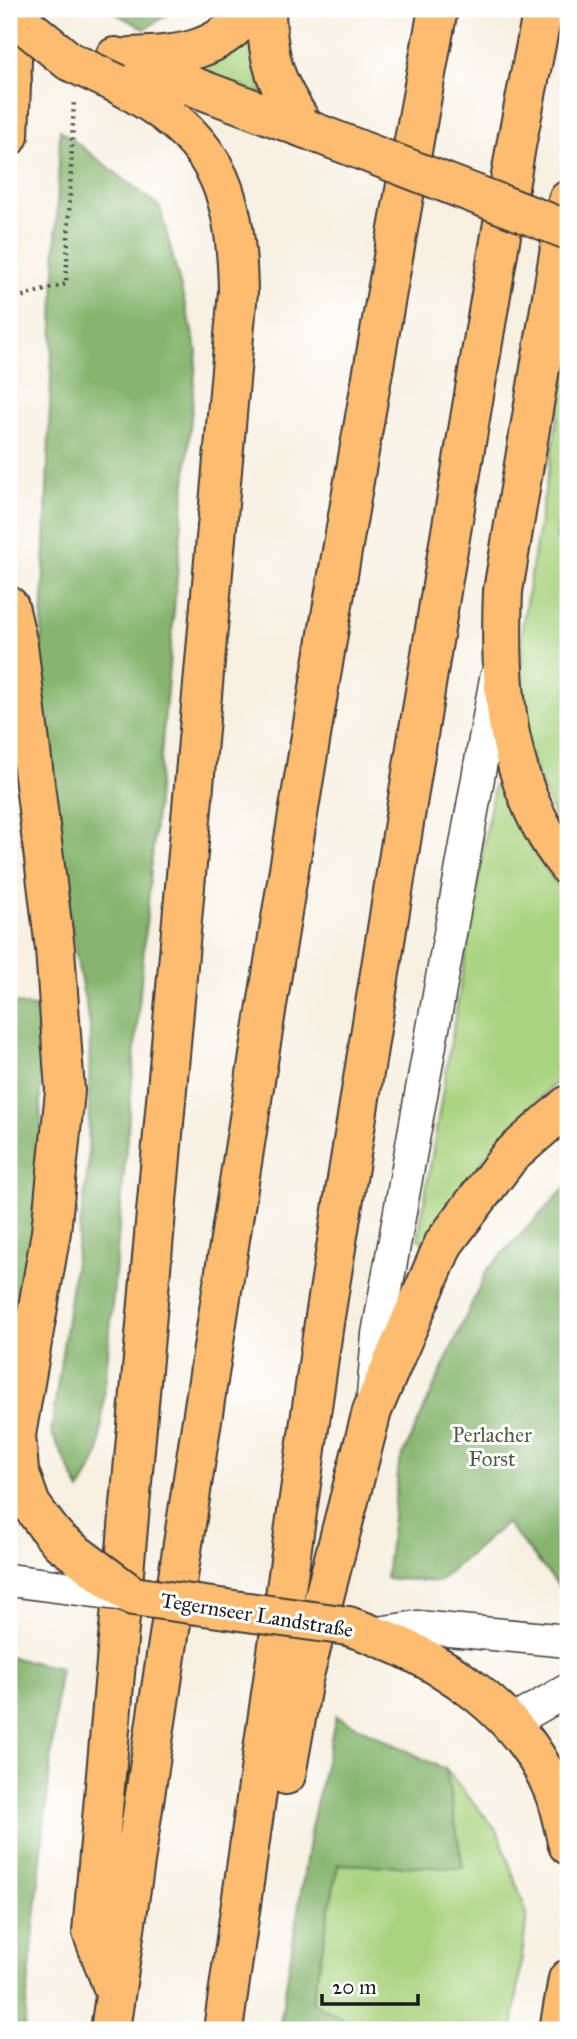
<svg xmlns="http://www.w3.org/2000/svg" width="577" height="2039" font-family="'IM FELL Great Primer',serif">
<rect width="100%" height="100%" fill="#fff"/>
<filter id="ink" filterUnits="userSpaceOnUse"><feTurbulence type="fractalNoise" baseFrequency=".0143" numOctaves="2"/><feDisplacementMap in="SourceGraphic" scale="14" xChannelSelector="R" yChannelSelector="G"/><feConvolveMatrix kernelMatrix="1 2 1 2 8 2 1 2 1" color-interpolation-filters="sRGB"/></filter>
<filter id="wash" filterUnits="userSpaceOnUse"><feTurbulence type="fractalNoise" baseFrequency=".00686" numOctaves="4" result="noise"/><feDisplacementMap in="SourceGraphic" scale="28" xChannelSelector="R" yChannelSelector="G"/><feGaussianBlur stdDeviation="1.57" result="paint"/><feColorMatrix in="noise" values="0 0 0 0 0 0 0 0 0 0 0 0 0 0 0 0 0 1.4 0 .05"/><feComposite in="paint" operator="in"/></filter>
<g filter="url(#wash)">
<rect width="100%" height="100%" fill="#f7f0e1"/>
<path fill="#a9d37f" stroke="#62784e" stroke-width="2" d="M 250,33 L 263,95 L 200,70 Z
M 568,356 L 568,843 L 560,832 L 521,732 L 522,627 Z
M 494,785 L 502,786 C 519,827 536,864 568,895 L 568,1073 C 504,1123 469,1177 425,1243 L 418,1239 Z
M 446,1770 L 498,1832 L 527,1914 L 513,2030 L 363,2030 L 312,2002 L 338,1864 L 463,1868 Z"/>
<path fill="#86b56e" stroke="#516845" stroke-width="2" d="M 107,9 L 176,9 L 145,29 Z
M 60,130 L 160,207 L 197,351 L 99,1454 L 80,1491 L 51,1432 L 88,1169 L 90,1025 L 76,956 L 39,709 Z
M 568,455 L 568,543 L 557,539 Z
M 9,1002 L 38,1008 L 43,1211 L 9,1385 Z
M 568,1185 L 568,1592 L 563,1591 L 506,1523 L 438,1582 L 386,1578 L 399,1464 L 487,1270 Z
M 9,1657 L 60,1668 L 24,2030 L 9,2030 Z
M 336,1716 L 446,1770 L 463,1868 L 338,1864 L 312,2002 L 363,2030 L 279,2030 L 311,1828 Z"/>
</g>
<g filter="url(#ink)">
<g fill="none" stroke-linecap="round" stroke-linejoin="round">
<defs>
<path id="minor" d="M 373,1396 L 378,1334 L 496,678
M 372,1634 L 417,1627 L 568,1641
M 510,1723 L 568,1690"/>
<path id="major" d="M 9,136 L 14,9
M 9,606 L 18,645 L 55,949 L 65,1091 L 51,1232 L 16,1435 L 19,1471 L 31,1505 L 51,1532
M 348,1626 C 434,1654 524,1709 556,1798 C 561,1813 564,1830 568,1845
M 559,2030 L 568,1979"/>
<path id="highway" d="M 266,9 C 267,62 276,85 306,129
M 115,57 L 306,129
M 130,57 C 182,55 218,52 252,9
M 9,85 L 12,78
M 568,200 L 503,591 C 499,688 505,788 568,866
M 286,1775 L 303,1679 L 372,1411 L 444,1243 L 509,1157 L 568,1105
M 115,1993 L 92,1932 L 238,291 C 236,184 214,135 118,84
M 110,2030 C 210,1355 314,680 438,9
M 223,2030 L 324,1323 L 443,579 L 516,146 L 543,9"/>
</defs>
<use href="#minor" stroke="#3d3c3a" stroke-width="35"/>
<use href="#major" stroke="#3d3c3a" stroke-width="42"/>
<use href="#highway" stroke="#3d3c3a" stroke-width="42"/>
<path stroke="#3d3c3a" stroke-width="4.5" stroke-dasharray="2 5" stroke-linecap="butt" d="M 9,300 L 66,284 L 74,100"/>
<use href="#minor" stroke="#fff" stroke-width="32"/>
<use href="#major" stroke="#fdbc70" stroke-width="38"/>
<use href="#highway" stroke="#fdbc70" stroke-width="38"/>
<defs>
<path id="minor-bridge" d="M 9,1580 L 133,1596"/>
<path id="major-bridge" d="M 51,1532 L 60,1542 L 133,1596 L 348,1626"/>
<path id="highway-bridge" d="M 19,20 L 69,61 L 118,84
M 306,129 L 568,230"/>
</defs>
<use href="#minor-bridge" stroke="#3d3c3a" stroke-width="35" stroke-linecap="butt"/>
<use href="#major-bridge" stroke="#3d3c3a" stroke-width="42" stroke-linecap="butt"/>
<use href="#highway-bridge" stroke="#3d3c3a" stroke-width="42" stroke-linecap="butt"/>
<use href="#minor-bridge" stroke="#fff" stroke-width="32"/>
<use href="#major-bridge" stroke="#fdbc70" stroke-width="38"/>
<use href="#highway-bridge" stroke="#fdbc70" stroke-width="38"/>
</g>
</g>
<g text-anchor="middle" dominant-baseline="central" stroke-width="6" stroke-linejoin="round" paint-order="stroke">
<g font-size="21" fill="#4d5c3f" stroke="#fff">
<text x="492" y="1435">Perlacher<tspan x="492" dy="24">Forst</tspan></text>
</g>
<g font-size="21" fill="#1c1c1c" stroke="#fff">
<text transform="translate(257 1615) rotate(9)">Tegernseer Landstraße</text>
</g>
</g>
<rect width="577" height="2039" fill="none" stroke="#fff" stroke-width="35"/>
<path d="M322 1994v10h96v-10" fill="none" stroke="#1c1c1c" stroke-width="3.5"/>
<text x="332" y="1994" font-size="21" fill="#1c1c1c" stroke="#ffffff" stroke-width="5" paint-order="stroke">20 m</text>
</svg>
